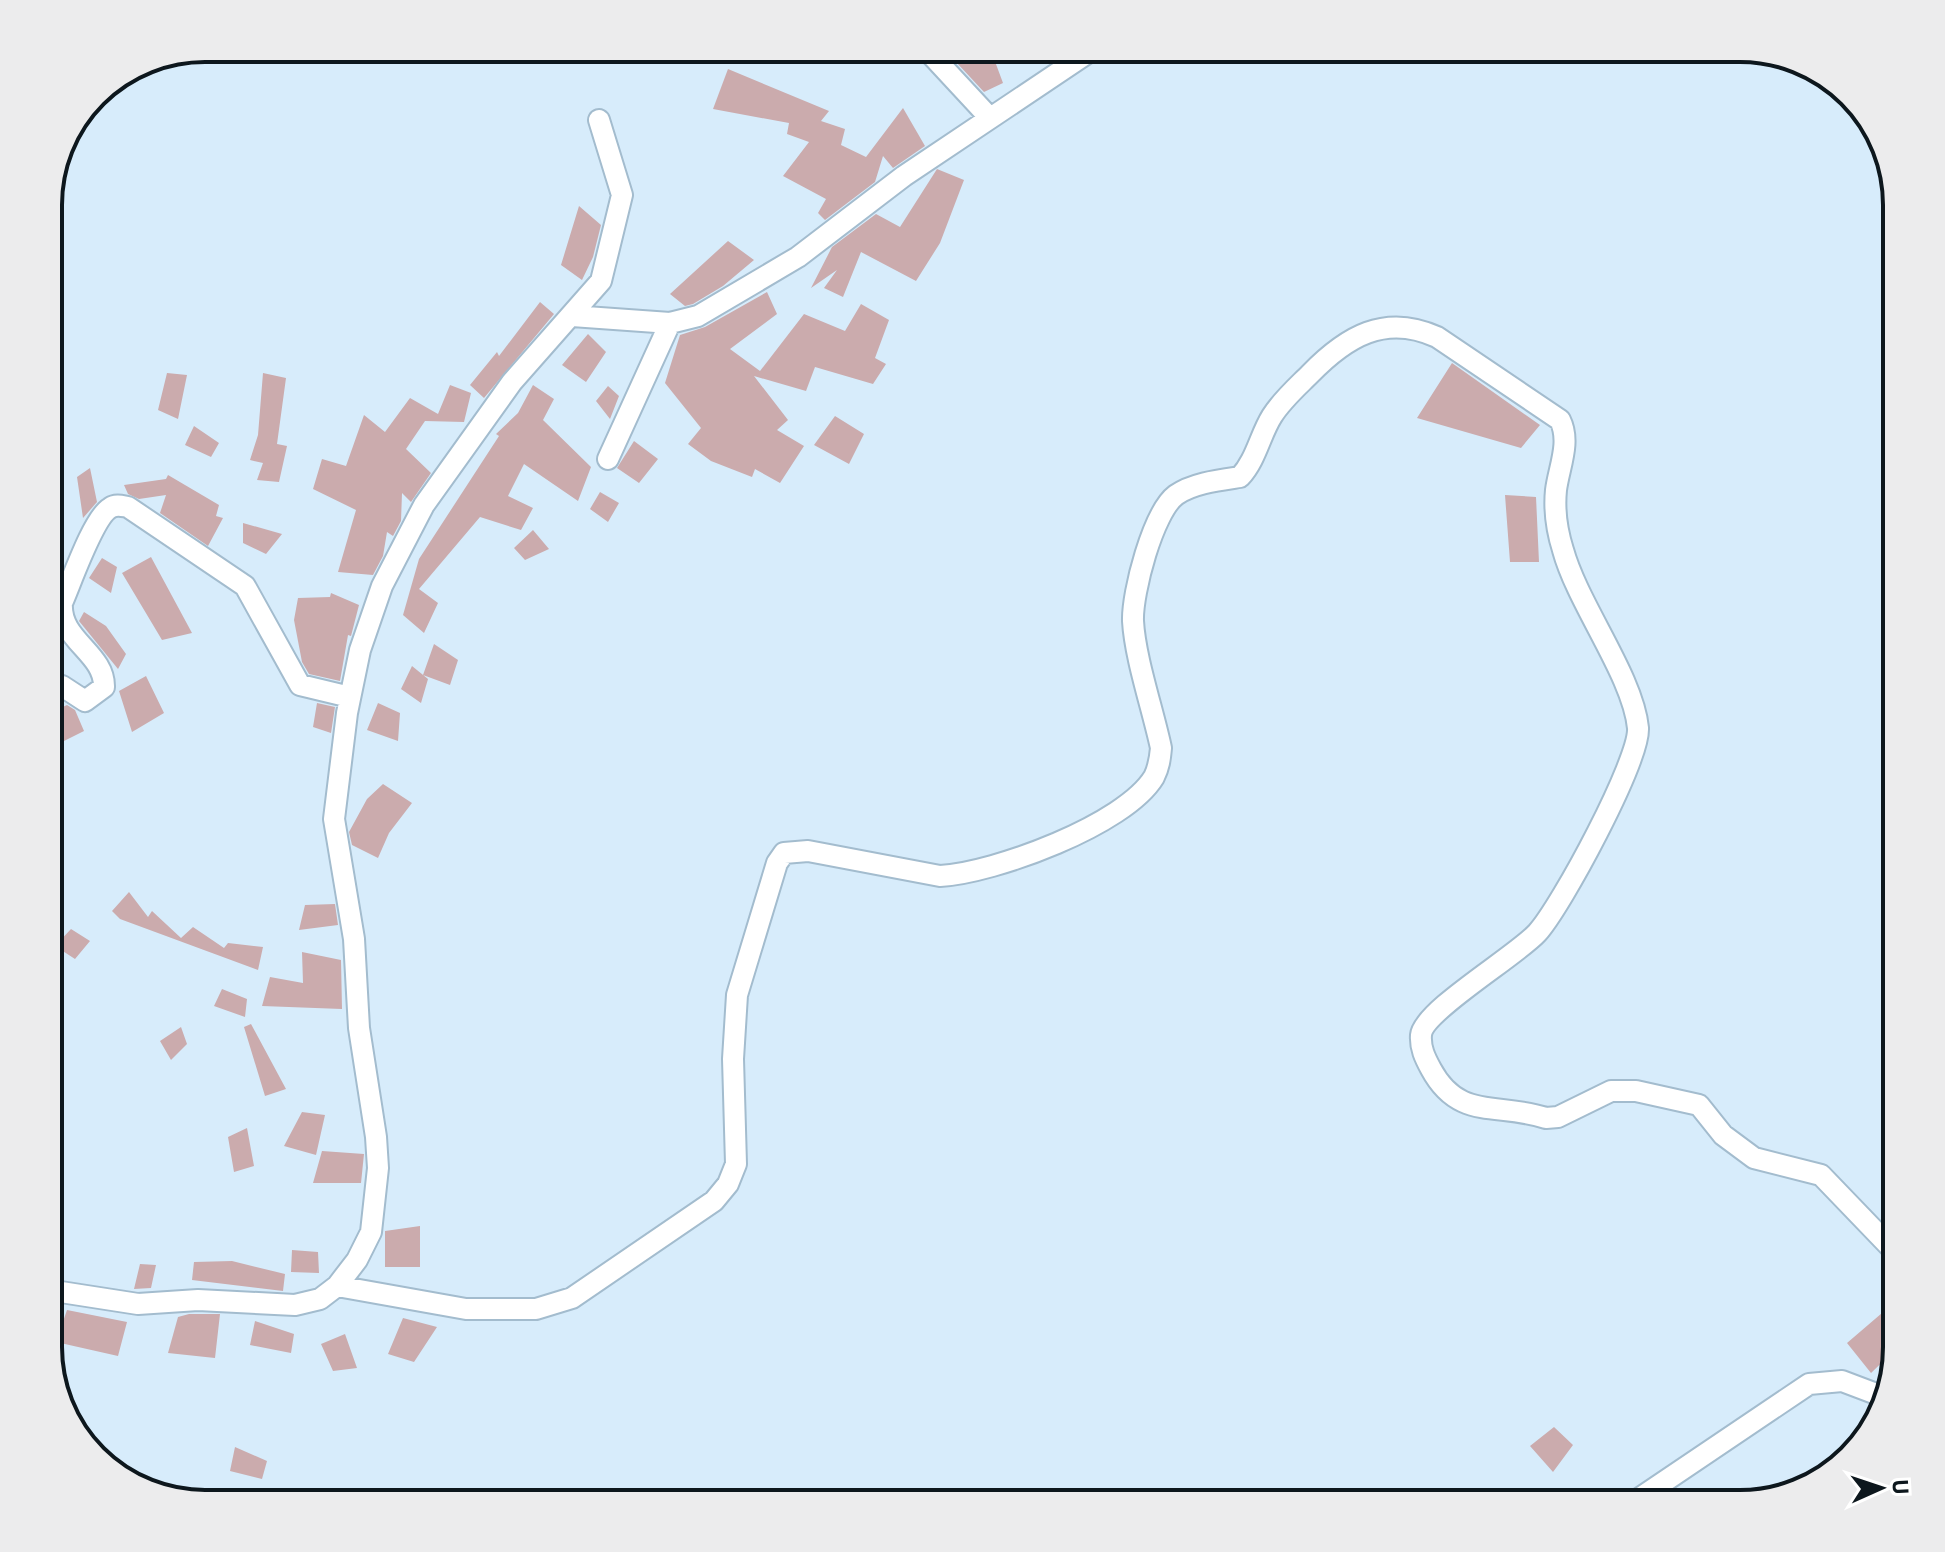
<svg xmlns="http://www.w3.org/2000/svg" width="1945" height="1552" font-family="'IBM Plex Sans',sans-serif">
<rect width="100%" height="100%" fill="#d7ecfb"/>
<path fill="#cbabad" d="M 943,48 L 990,48 L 1003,83 L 984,92 Z
M 728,69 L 829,111 L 821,121 L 845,129 L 841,145 L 866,157 L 903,108 L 925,146 L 893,168 L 883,156 L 875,182 L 825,220 L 818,213 L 826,199 L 783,176 L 809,142 L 787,134 L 789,123 L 713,109 Z
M 937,169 L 964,180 L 940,243 L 916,281 L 861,252 L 843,297 L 824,288 L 837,270 L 811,288 L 832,247 L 876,214 L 900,227 Z
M 579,206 L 601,225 L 593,257 L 582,280 L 561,265 Z
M 728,241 L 754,260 L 723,286 L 693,304 L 685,306 L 670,294 Z
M 767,292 L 777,314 L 730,349 L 760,371 L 804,314 L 845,331 L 861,304 L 889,320 L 875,358 L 886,364 L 873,384 L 815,367 L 806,391 L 754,376 L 788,420 L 777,430 L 804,446 L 780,483 L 755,469 L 752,477 L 711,461 L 688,444 L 701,428 L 665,383 L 680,335 L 705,327 Z
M 540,302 L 554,314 L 484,398 L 470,385 L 497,352 L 499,356 Z
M 588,334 L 606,352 L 586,382 L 562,365 Z
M 1452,363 L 1540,425 L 1521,448 L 1417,418 Z
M 167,373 L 187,375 L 178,419 L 158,410 Z
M 263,373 L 286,378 L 277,444 L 287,446 L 279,482 L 257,480 L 263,463 L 250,460 L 258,435 Z
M 450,385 L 471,393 L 464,422 L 425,421 L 406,449 L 431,473 L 411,502 L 402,493 L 401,521 L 393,536 L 387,532 L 383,556 L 373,575 L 338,572 L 356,510 L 313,489 L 322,459 L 346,466 L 364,415 L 385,432 L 410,398 L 438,414 Z
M 533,385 L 554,399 L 543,420 L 591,467 L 578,501 L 524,464 L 508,496 L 533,508 L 521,530 L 480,517 L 419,589 L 438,603 L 424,633 L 403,615 L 419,559 L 499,436 L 496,434 L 518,413 Z
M 608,386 L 619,396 L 610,419 L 596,401 Z
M 835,416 L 864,434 L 849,464 L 814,445 Z
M 194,426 L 219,443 L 211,457 L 185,445 Z
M 634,441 L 658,459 L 639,483 L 617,468 Z
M 90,468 L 97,502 L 83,518 L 77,477 Z
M 168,475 L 219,505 L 216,516 L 223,518 L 208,546 L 160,513 L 166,495 L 139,499 L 128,494 L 124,485 L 166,479 Z
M 600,492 L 619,503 L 608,522 L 590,509 Z
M 1505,495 L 1536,497 L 1539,562 L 1510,562 Z
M 243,523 L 282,534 L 266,554 L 243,543 Z
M 533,530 L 549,549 L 525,560 L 514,548 Z
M 151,557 L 192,633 L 162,640 L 122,573 Z
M 102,558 L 117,567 L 111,593 L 89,578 Z
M 331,593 L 359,605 L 351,636 L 348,635 L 340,681 L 309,674 L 302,662 L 294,620 L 298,598 L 330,597 Z
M 84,612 L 106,626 L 126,654 L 118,669 L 79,621 Z
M 434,644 L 458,660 L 450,685 L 423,675 Z
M 412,666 L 428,679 L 421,703 L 401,689 Z
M 146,676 L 164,713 L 132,732 L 119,691 Z
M 317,703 L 335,707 L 331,733 L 313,727 Z
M 378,703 L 400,713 L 398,741 L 367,730 Z
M 67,705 L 75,710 L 84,731 L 62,742 L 48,714 Z
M 383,784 L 412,803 L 389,833 L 378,858 L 352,845 L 349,832 L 367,799 Z
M 129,892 L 148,917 L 152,911 L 181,938 L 193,927 L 224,948 L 228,943 L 263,947 L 258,970 L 120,919 L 112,911 Z
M 335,904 L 338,925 L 299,930 L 305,905 Z
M 71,929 L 90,941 L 75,959 L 55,946 Z
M 302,952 L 341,960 L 342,1009 L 262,1006 L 270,977 L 303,983 Z
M 222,989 L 247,999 L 245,1017 L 214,1006 Z
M 251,1024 L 286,1089 L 265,1096 L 244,1027 Z
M 181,1027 L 187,1044 L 171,1060 L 160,1041 Z
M 302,1112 L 325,1115 L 316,1155 L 284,1146 Z
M 247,1128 L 254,1166 L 234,1172 L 228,1137 Z
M 322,1151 L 364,1154 L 361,1183 L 313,1183 Z
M 420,1226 L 420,1267 L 385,1267 L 385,1231 Z
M 292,1250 L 318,1252 L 319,1273 L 291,1272 Z
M 232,1261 L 285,1274 L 283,1291 L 192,1280 L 194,1262 Z
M 140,1264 L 156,1265 L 151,1288 L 134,1289 Z
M 67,1310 L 127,1322 L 118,1356 L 56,1342 Z
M 1882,1313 L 1897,1330 L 1897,1348 L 1871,1373 L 1847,1343 Z
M 189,1314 L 220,1314 L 215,1358 L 168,1353 L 178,1317 Z
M 403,1318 L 437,1327 L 414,1362 L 388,1354 Z
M 255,1321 L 294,1334 L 291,1353 L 250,1345 Z
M 345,1334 L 357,1368 L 333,1371 L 321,1344 Z
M 1554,1427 L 1573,1445 L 1553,1472 L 1530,1446 Z
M 235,1447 L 267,1461 L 262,1479 L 230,1471 Z"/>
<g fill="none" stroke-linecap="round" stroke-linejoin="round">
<defs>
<path id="street" d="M 925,48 L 989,117
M 572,316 L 670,323 L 698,316 L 798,257 L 904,176 L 1095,48
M 608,459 L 670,323
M 48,683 L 62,686 L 85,701 L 104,687 C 105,653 59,640 62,603 C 71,583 93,518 110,508 C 116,504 122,506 128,507 L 245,586 L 300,685 L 350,697
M 337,1286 L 466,1309 L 536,1309 L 572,1298 L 714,1201 L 728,1184 L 736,1164 L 733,1059 L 737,995 L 777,863 L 784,853 L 808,851 L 940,876 C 994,873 1125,825 1154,777 C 1159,767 1160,759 1161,748 C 1153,710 1135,658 1133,621 C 1132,593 1153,512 1176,495 C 1193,483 1220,480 1240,477 C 1256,460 1260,435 1272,416 C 1282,400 1297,387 1310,374 C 1346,337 1385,313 1437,337 L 1560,420 C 1571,442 1559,467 1556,490 C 1554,510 1557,531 1563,550 C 1578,605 1633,676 1638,728 C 1640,760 1561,907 1537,933 C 1516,956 1423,1011 1421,1035 C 1420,1048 1425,1058 1431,1069 C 1459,1121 1497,1102 1546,1118 L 1558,1117 L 1611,1091 L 1636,1091 L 1699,1105 L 1723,1135 L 1754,1158 L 1821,1175 L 1897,1254
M 48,1290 L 138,1304 L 198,1300 L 295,1305 L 320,1299 L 337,1286 L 357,1260 L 371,1232 L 378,1168 L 376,1137 L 359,1028 L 354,939 L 334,819 L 347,713 L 360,650 L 382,586 L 424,505 L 512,382 L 601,281 L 622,195 L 599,120
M 1631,1504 L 1809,1384 L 1842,1381 L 1879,1395"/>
</defs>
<use href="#street" stroke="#a3bcce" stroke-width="24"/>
<use href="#street" stroke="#fff" stroke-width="20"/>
</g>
<path d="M0 0H1945V1552H0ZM205 62H1740A143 143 0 0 1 1883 205V1347A143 143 0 0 1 1740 1490H205A143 143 0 0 1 62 1347V205A143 143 0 0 1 205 62Z" fill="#ececed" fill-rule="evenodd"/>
<path fill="none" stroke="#0d171d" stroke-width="4" d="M205 62H1740A143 143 0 0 1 1883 205V1347A143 143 0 0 1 1740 1490H205A143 143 0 0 1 62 1347V205A143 143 0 0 1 205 62Z"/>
<g transform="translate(1881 1488) rotate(87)" stroke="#ffffff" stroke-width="6" paint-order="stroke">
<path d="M0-6L14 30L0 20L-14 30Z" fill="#0d171d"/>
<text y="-12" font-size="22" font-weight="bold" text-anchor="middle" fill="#0d171d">U</text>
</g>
</svg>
